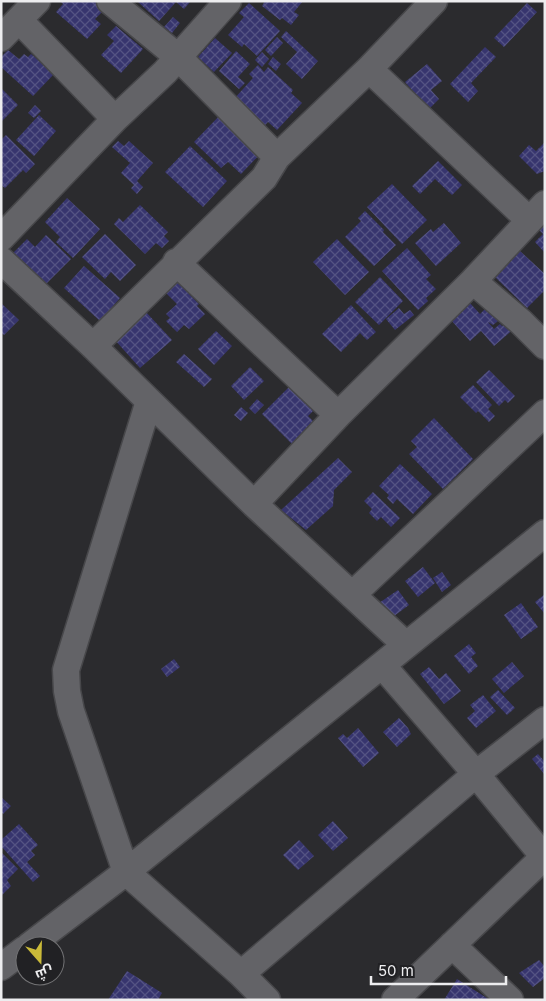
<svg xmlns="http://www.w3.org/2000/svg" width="546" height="1001" font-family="Inter,Cairo,sans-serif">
<defs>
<pattern id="building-cross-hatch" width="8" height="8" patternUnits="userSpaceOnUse" patternTransform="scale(1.25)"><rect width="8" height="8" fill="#37356e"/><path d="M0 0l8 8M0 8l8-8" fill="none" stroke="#545383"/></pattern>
</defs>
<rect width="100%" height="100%" fill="#2b2b2e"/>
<path fill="url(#building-cross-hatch)" d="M 60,1 L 96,1 L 105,9 L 95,19 L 101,24 L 87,39 L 56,12 L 63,4 Z
M 137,1 L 191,1 L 184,9 L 176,2 L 159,21 Z
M 265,1 L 303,1 L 294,12 L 299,15 L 291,25 L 282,18 L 280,20 L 262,6 Z
M 249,3 L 280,31 L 257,56 L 244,44 L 242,47 L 228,35 L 244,17 L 239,13 Z
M 527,3 L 537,12 L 504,47 L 494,38 Z
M 173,17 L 180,23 L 172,33 L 164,27 Z
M 116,26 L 143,49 L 121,73 L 101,55 L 114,41 L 107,35 Z
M 286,31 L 318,61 L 302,79 L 286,64 L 297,52 L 281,37 Z
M 277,37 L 283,43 L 271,56 L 265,50 Z
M 215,38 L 232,53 L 214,72 L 198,57 Z
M 485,47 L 496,57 L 471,83 L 478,91 L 468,102 L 450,84 Z
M 8,50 L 19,59 L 24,54 L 28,57 L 31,54 L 54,74 L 33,96 L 1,67 L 1,57 Z
M 236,51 L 250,64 L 238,77 L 245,83 L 239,89 L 219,71 Z
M 262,52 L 269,59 L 262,67 L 255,60 Z
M 273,57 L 281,64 L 276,71 L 268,64 Z
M 427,64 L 442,81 L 431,90 L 439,99 L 429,109 L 405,82 Z
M 258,65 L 264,72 L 268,67 L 293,90 L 291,93 L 302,103 L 277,130 L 268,122 L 263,127 L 233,100 L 253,78 L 249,74 Z
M 1,88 L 18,105 L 2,121 L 1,120 Z
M 35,105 L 41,111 L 34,118 L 28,113 Z
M 223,112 L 264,150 L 241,174 L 228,162 L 221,168 L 194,142 Z
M 39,115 L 56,131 L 34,156 L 16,140 Z
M 6,135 L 35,164 L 26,173 L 23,170 L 5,188 L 1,185 L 1,140 Z
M 118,141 L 124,146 L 129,141 L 153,163 L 137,181 L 143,187 L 137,194 L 131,188 L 134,185 L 121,173 L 130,163 L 112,147 Z
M 545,142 L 545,171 L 537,174 L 519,156 L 529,145 L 536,151 Z
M 190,146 L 227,181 L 203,207 L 165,172 Z
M 438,161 L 462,185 L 452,195 L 435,179 L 420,194 L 412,186 Z
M 392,184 L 427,220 L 402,244 L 367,207 Z
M 67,198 L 100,229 L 73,258 L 56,242 L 60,237 L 45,222 Z
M 140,205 L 168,232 L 164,236 L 169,241 L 162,248 L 156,243 L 145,254 L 114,224 L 119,218 L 123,222 Z
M 365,211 L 384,230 L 383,232 L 396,245 L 374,266 L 345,237 L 361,221 L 358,218 Z
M 545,221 L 545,253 L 535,242 L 543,234 L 537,228 Z
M 444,223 L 461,243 L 436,266 L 415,243 L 431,229 L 433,232 Z
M 105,234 L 136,265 L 120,281 L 111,272 L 105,279 L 82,257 Z
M 46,235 L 71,259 L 46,284 L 13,253 L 27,239 L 35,247 Z
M 337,239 L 369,272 L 345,295 L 313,262 Z
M 407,248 L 431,275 L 426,279 L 436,289 L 426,298 L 428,301 L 418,310 L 382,271 Z
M 520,251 L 545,274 L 545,290 L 527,308 L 495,277 Z
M 84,266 L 120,298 L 100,321 L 64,288 Z
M 178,276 L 193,290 L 189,294 L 199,304 L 197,306 L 205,314 L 189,329 L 184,325 L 177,332 L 166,321 L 170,318 L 166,314 L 177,304 L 163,290 Z
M 380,277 L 403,301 L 379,325 L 355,302 Z
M 469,302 L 480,314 L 486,308 L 498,321 L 493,325 L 488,322 L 494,329 L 500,324 L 502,326 L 509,321 L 515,328 L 494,346 L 481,331 L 470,341 L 450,319 Z
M 1,303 L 19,320 L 4,335 L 1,333 Z
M 351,305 L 376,332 L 367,340 L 360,333 L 341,352 L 322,334 Z
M 399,308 L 404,314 L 410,310 L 414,315 L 395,330 L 386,319 Z
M 145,311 L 172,340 L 140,368 L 114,339 Z
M 216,331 L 232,346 L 214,365 L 198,349 Z
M 184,354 L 212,379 L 204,387 L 176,362 Z
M 250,367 L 264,381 L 244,400 L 231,386 Z
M 489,370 L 515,396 L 508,403 L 505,400 L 499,406 L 476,382 Z
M 295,381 L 314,410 L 308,416 L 316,424 L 294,446 L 262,414 Z
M 473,385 L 492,405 L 488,409 L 495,416 L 489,422 L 478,411 L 476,413 L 460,397 Z
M 257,399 L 264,405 L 255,414 L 249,408 Z
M 241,407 L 248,413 L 241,421 L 234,415 Z
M 434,418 L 473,459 L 443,489 L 409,454 L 417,447 L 411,441 Z
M 338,458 L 352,472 L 334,490 L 333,506 L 306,530 L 281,510 Z
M 400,464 L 432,494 L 413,514 L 397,499 L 393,504 L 387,498 L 389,495 L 379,486 Z
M 373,492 L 400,518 L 391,527 L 381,517 L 377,521 L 369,513 L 372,509 L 364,501 Z
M 423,567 L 435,583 L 418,597 L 405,581 Z
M 442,572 L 451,585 L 442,592 L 433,578 Z
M 398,590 L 409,605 L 390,619 L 379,603 Z
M 545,594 L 545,614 L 535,602 Z
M 521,603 L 538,627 L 521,639 L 504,615 Z
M 469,644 L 476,653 L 471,657 L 478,666 L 469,674 L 454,656 Z
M 174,659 L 180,667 L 167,677 L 161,669 Z
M 512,662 L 524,676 L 504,693 L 492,679 Z
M 429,667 L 439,679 L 446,673 L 461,691 L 444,704 L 420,674 Z
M 498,690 L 515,708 L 507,715 L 490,697 Z
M 483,695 L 496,711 L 476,728 L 467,718 L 475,711 L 470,705 Z
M 399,718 L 408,728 L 411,734 L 397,747 L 383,732 Z
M 358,728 L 379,753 L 363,767 L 338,738 L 343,734 L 347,738 Z
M 538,754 L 545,762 L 545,775 L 532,759 Z
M 1,797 L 11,806 L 3,814 L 1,812 Z
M 333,821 L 348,838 L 333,851 L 318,835 Z
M 19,824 L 38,845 L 31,851 L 35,855 L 27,862 L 40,876 L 33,882 L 1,846 L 1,840 Z
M 299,840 L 314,856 L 298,870 L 283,855 Z
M 1,852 L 18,869 L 7,880 L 11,886 L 1,896 Z
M 539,960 L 545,967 L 545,978 L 533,987 L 519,973 Z
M 127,971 L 162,993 L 158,1000 L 108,1000 Z
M 457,979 L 490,1000 L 444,1000 Z"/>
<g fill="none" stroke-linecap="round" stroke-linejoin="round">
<defs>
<path id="minor" d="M 110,1 L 178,57 L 277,157
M 19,20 L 115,119
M 1,38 L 37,1
M 369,69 L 529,220
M 1,238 L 115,119 L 165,72 L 228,1
M 1,260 L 93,346 L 254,504 L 406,645
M 176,262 L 338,415
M 473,281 L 521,322 L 545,346
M 93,346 L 264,178 L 277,157 L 369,69 L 434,1
M 149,401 L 66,670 L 67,691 L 71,711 L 126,872 L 241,974 L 267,1000
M 254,504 L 338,415 L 473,281 L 545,204
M 352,595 L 545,413
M 382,665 L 476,774 L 545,858
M 452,945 L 510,1000
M 29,946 L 126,872 L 545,533
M 1,967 L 25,949
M 241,974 L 476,774 L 545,720
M 395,1000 L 545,856"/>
</defs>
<use href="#minor" stroke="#47474a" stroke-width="29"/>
<use href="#minor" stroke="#636367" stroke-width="26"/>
</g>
<rect width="546" height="1001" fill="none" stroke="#ededef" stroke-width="5"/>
<g transform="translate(40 961) rotate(160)"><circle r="24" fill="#212124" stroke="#737375"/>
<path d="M0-4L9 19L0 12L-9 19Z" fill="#caba39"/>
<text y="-8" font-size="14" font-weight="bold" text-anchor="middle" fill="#ededef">ش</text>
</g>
<path d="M371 976v8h135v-8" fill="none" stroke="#ededef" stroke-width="2.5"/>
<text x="378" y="976" font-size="15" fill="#ededef" stroke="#212124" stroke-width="4" paint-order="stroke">50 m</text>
</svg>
